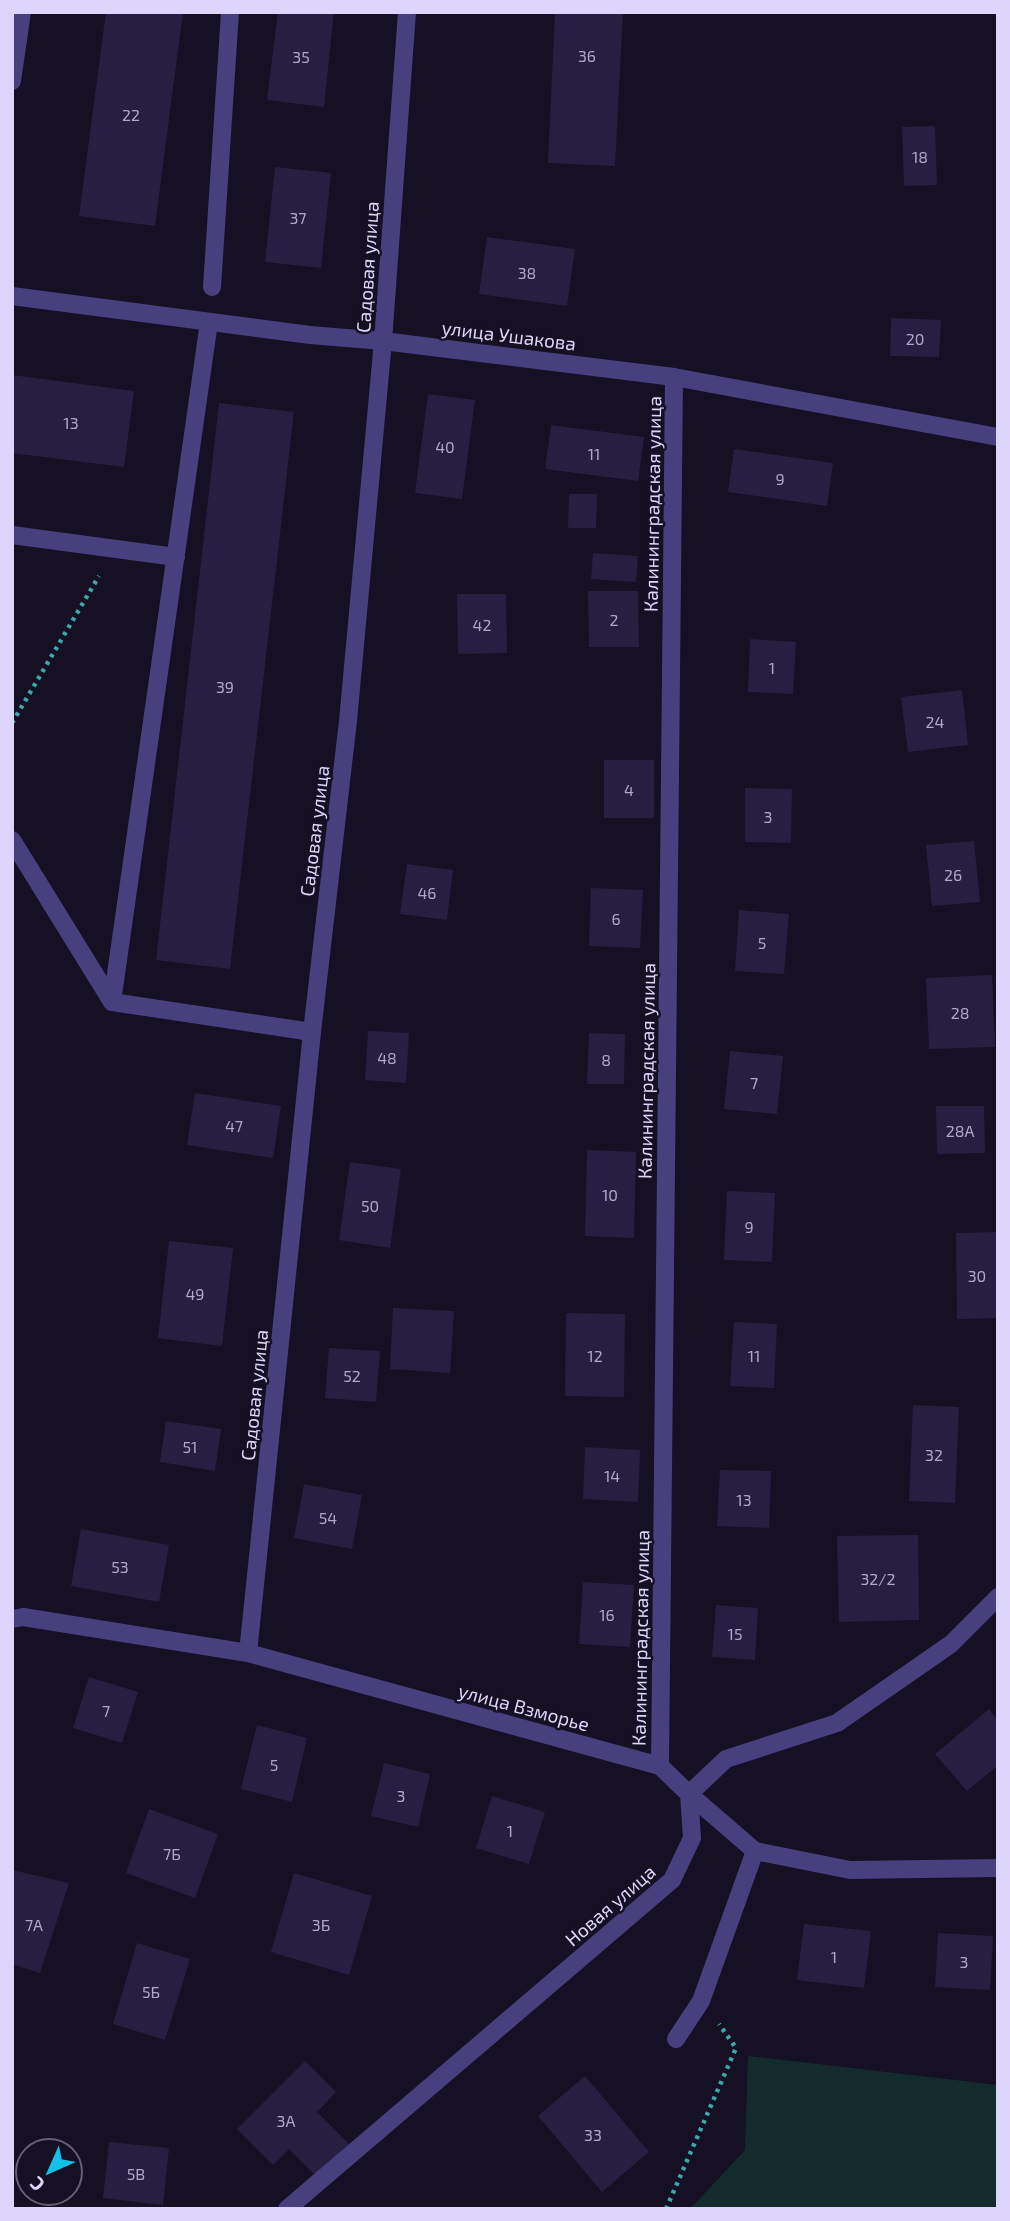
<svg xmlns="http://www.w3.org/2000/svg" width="1010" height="2221" font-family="'Exo 2',sans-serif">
<rect width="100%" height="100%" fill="#151023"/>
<path fill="#142b2c" d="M 748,2056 L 998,2085 L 998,2209 L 690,2209 L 745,2150 Z"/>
<path fill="#281e42" d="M 106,12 L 183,12 L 155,226 L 79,216 Z
M 278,12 L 334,12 L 324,107 L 267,100 Z
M 555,12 L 623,12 L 615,166 L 548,163 Z
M 935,126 L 937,185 L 904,186 L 902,127 Z
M 275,167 L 331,173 L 321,268 L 265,262 Z
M 487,237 L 575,249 L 567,306 L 479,294 Z
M 891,318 L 941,320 L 939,357 L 890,356 Z
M 12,375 L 134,391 L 124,467 L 12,453 Z
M 428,394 L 475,400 L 462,499 L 415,493 Z
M 219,403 L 294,412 L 230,969 L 156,960 Z
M 551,425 L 644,437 L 638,481 L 545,469 Z
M 734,449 L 833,463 L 827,506 L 728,492 Z
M 569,494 L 597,494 L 596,528 L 568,528 Z
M 593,553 L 638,556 L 636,582 L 591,579 Z
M 588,591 L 638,591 L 639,647 L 589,647 Z
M 457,594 L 506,594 L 507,653 L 458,654 Z
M 750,639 L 796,642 L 793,694 L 748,692 Z
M 962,690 L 968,745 L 908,752 L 901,697 Z
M 604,760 L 654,760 L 654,818 L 604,818 Z
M 745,788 L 792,789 L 791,843 L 745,842 Z
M 974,841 L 980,902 L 932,906 L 926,845 Z
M 407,864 L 453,870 L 447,920 L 400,914 Z
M 591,888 L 643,890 L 640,948 L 589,946 Z
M 739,910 L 789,914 L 784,974 L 735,971 Z
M 992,975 L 995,1047 L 929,1049 L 926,978 Z
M 368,1031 L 409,1033 L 406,1083 L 365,1080 Z
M 589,1033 L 625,1034 L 624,1084 L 587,1084 Z
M 730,1051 L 783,1056 L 777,1114 L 724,1109 Z
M 195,1093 L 281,1106 L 273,1158 L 187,1145 Z
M 936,1106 L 984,1106 L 985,1153 L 937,1154 Z
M 587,1150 L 636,1152 L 634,1238 L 585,1236 Z
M 350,1162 L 401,1169 L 390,1248 L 339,1240 Z
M 727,1191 L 775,1193 L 772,1262 L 724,1260 Z
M 998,1232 L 998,1318 L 957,1319 L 956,1233 Z
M 169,1241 L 233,1248 L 222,1346 L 158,1338 Z
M 393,1308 L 454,1311 L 450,1373 L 390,1369 Z
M 566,1313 L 625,1314 L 624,1397 L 565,1396 Z
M 734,1322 L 777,1324 L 774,1388 L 730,1386 Z
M 329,1348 L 380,1351 L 376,1402 L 325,1398 Z
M 913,1405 L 959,1407 L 955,1503 L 909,1501 Z
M 166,1421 L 221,1429 L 215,1471 L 160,1462 Z
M 585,1447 L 640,1450 L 638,1502 L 583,1499 Z
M 720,1470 L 771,1471 L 769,1528 L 717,1526 Z
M 304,1484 L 362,1495 L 352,1549 L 294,1538 Z
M 81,1529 L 169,1545 L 159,1602 L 71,1586 Z
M 918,1535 L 919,1620 L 839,1622 L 837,1536 Z
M 583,1582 L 634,1585 L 630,1647 L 579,1644 Z
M 716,1605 L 758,1608 L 755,1660 L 712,1657 Z
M 89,1677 L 138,1692 L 122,1743 L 73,1728 Z
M 989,1709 L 998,1721 L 998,1765 L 967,1791 L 935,1754 Z
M 257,1725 L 307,1738 L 292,1802 L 241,1789 Z
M 384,1763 L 430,1774 L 418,1827 L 371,1816 Z
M 492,1796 L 545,1812 L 529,1864 L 476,1848 Z
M 149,1809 L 218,1834 L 195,1898 L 126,1873 Z
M 12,1870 L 69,1883 L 40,1973 L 12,1964 Z
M 294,1873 L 372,1896 L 349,1975 L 271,1952 Z
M 804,1924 L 871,1931 L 864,1988 L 797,1980 Z
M 938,1933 L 993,1936 L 990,1990 L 935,1987 Z
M 137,1943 L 190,1959 L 165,2040 L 113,2024 Z
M 305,2061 L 336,2092 L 317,2112 L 349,2144 L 317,2177 L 289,2149 L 273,2165 L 237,2129 Z
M 585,2076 L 649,2152 L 602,2192 L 538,2116 Z
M 109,2142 L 169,2148 L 163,2205 L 103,2198 Z"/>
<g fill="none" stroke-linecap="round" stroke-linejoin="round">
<path stroke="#39a9ac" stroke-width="4.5" stroke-dasharray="3.5 5" stroke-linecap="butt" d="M 12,723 L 99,576
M 666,2209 L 736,2048 L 719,2024"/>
<path stroke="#473f7e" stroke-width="18" d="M 12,81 L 22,12
M 212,287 L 230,12
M 12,535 L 176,557
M 12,840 L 112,1002
M 112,1002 L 209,322
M 112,1002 L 312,1032
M 676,2039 L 701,2001 L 755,1851"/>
<path stroke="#473f7e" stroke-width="18" d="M 12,1619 L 23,1617 L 248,1653 L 660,1766 L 689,1794 L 755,1851 L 850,1870 L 998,1868
M 248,1653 L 312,1032 L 348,721 L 383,341
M 660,1766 L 674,377
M 287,2209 L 672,1880 L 692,1838 L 689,1794 L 726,1759 L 837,1723 L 951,1644 L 998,1597"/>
<path stroke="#473f7e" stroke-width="18" d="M 12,296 L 310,335 L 383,341 L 674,377 L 998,437
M 383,341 L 407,12"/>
</g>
<g text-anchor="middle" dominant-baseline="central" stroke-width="5" stroke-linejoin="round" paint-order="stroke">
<g font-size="16" fill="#b0a7cd">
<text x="587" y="55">36</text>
<text x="301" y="56">35</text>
<text x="131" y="114">22</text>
<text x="920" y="156">18</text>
<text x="298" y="217">37</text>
<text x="527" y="272">38</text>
<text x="915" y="338">20</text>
<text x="71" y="422">13</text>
<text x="445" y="446">40</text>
<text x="594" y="453">11</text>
<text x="780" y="478">9</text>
<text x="614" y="619">2</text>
<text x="482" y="624">42</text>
<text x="772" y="667">1</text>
<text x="225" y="686">39</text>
<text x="935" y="721">24</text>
<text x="629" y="789">4</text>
<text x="768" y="816">3</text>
<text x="953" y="874">26</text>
<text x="427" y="892">46</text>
<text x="616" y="918">6</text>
<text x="762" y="942">5</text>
<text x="960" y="1012">28</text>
<text x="387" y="1057">48</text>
<text x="606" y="1059">8</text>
<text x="754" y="1082">7</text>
<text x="234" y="1125">47</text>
<text x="960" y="1130">28А</text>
<text x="610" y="1194">10</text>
<text x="370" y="1205">50</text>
<text x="749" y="1226">9</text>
<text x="977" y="1275">30</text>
<text x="195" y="1293">49</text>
<text x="595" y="1355">12</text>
<text x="754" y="1355">11</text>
<text x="352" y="1375">52</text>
<text x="190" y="1446">51</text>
<text x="934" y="1454">32</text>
<text x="612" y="1475">14</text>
<text x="744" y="1499">13</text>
<text x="328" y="1517">54</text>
<text x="120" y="1566">53</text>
<text x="878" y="1578">32/2</text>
<text x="607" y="1614">16</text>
<text x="735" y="1633">15</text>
<text x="106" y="1710">7</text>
<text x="274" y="1764">5</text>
<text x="401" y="1795">3</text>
<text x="510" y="1830">1</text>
<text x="172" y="1853">7Б</text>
<text x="34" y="1924">7А</text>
<text x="321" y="1924">3Б</text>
<text x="834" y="1956">1</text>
<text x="964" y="1961">3</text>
<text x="151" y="1991">5Б</text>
<text x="286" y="2120">3А</text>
<text x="593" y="2134">33</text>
<text x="136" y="2173">5В</text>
</g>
<g font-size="19" fill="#ddd5fb" stroke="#151023">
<text transform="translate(367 267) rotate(-86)">Садовая улица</text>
<text transform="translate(509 335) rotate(7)">улица Ушакова</text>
<text transform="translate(652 504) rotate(-89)">Калининградская улица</text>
<text transform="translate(314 831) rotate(-83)">Садовая улица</text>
<text transform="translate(646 1071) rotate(-89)">Калининградская улица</text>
<text transform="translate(254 1395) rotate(-84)">Садовая улица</text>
<text transform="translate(640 1638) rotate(-89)">Калининградская улица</text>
<text transform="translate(524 1707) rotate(15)">улица Взморье</text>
<text transform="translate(610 1905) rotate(-41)">Новая улица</text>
</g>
</g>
<rect width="1010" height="2221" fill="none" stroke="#ddd5fb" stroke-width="28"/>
<g transform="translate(49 2172) rotate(225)"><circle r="33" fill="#151023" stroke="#655f79" stroke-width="2"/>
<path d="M0-5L12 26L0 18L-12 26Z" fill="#14c1e9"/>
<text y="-10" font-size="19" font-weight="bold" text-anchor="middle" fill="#ddd5fb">С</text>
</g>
</svg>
